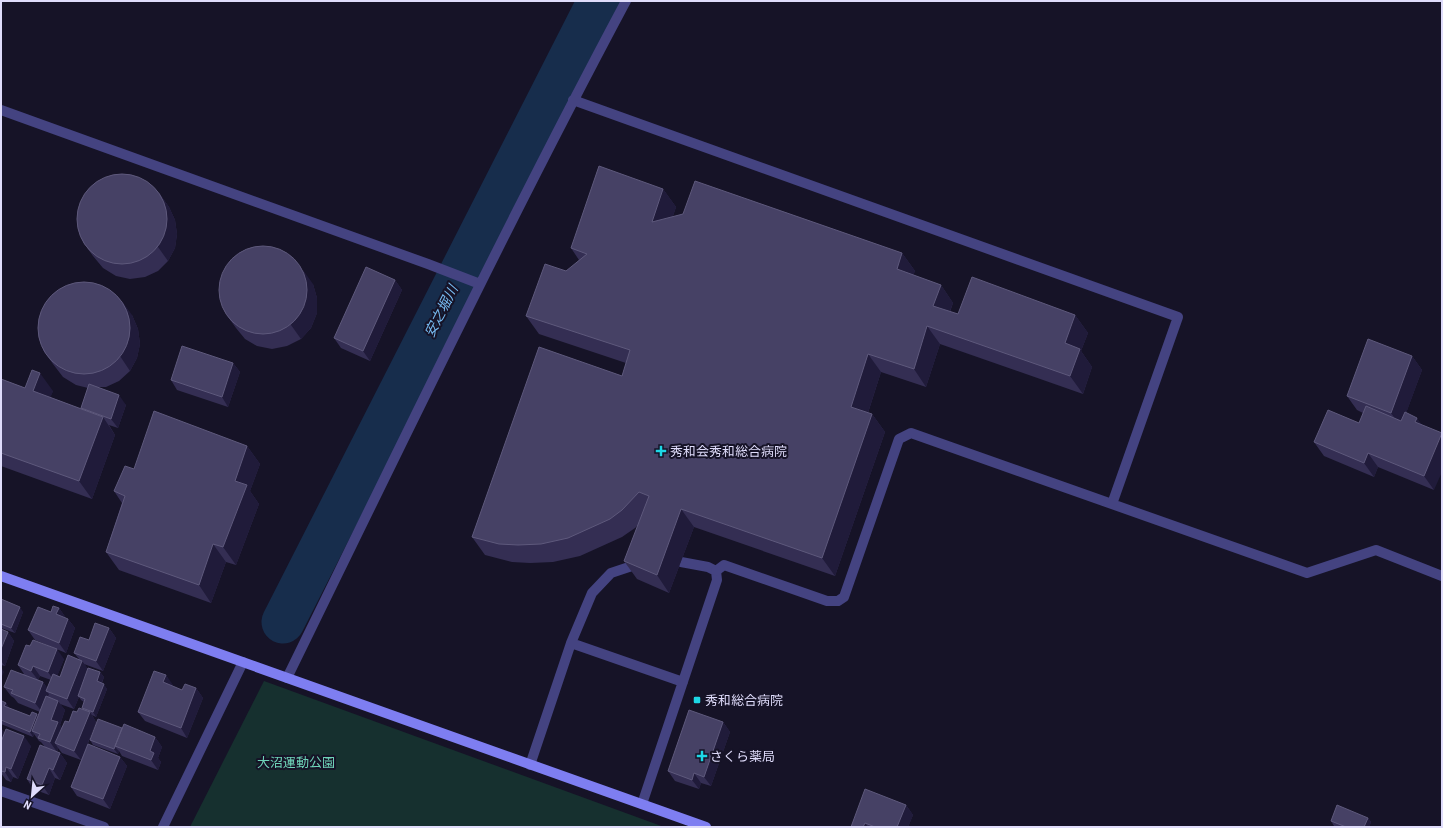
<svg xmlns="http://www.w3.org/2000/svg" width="1443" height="828" font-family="'Roboto Condensed','Noto Sans JP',sans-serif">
<rect width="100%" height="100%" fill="#161327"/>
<path fill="#16302f" d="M 264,681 L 664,827 L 190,827 Z"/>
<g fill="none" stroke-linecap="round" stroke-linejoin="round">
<path stroke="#172d4c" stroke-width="43" d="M 283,622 L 599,1"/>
<path stroke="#444381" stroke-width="10" d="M 571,643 L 683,682
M 530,765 L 571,643 L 592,593 L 611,573 L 641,563
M 642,804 L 717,580 L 716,571 L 708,567 L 681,562"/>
<path stroke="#444381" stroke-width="10" d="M 573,100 L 1178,317 L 1112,504
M 1,110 L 428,264 L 480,284
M 716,571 L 724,565 L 827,601 L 838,601 L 844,597 L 899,439 L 911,433 L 1307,573 L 1376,550 L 1442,576
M 287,678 C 398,451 507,224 626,1
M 1,791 L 104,827
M 163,827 L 243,662"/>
<path stroke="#7e7ef1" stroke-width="10" d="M 1,576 L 706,827"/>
</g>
<path fill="#342e53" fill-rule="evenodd" d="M 663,189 L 676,207 L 673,216 L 902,253 L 915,271 L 913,275 L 941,285 L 953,303 L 950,312 L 958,314 L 1075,315 L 1088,333 L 1081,351 L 1092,367 L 1083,394 L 940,344 L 926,387 L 881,372 L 868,413 L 872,414 L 885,432 L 835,576 L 694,527 L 669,593 L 637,579 L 624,561 L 638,525 L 635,528 L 622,537 L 580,556 L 553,562 L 530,563 L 512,562 L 485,555 L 472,537 L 622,376 L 626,363 L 539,334 L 526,316 L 579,260 L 571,248 Z
M 159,193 L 169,207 L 175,220 L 177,234 L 175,248 L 168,261 L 158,271 L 145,277 L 130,279 L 116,276 L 103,268 L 93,256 L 83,242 Z
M 395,280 L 402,290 L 370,361 L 341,348 L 334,338 Z
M 313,284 L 317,298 L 317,313 L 311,328 L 301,339 L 287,346 L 272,349 L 257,346 L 245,339 L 236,328 L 226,314 Z
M 132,315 L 138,329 L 140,344 L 137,358 L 130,371 L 119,381 L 106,387 L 98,387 L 126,405 L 118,428 L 109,425 L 115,435 L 92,499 L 1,466 L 1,379 L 25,388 L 53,391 L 50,397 L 81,409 L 81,408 L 88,388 L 76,385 L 63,377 L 53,364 L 43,350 Z
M 1412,356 L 1422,370 L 1406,413 L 1434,490 L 1378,467 L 1374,477 L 1324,456 L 1314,442 L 1359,423 L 1363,413 L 1357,410 L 1347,396 Z
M 233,363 L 240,372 L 228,407 L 177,390 L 171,380 Z
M 247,446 L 260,464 L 250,491 L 259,504 L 236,565 L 226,562 L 211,603 L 119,570 L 106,552 L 122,503 L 114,491 L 134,469 Z
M 1,599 L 23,612 L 15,633 L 1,628 Z
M 59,608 L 66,618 L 68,619 L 75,628 L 66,653 L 35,640 L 28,630 L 51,612 Z
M 109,628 L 116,638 L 103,671 L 84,664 L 88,669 L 100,672 L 104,677 L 102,683 L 107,689 L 96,717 L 92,715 L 96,722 L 84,754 L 120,757 L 127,766 L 110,809 L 77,796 L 71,787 L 81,760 L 62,753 L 58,748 L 57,752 L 60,753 L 67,763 L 60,780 L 55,778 L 49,795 L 33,789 L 27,779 L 45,747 L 41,742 L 39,741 L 34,734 L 33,737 L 1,724 L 1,702 L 6,703 L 9,708 L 30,716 L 37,714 L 38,716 L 40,712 L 18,703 L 14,698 L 11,696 L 4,687 L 24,674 L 18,665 L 64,659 L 57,676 L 60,677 L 79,659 L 74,653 L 89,640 ZM 40,676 L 51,680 L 47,688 L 43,682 L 38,680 ZM 79,697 L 81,700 L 84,702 L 82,708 L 83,710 L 77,712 L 69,722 L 62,728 L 60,725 L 65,710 L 60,704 L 74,709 Z
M 1,629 L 8,632 L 14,641 L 5,666 L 1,665 Z
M 166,675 L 172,686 L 182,690 L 196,688 L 203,698 L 187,738 L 145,721 L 138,712 Z
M 723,722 L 730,732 L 711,786 L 701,783 L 699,789 L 675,781 L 668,771 Z
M 1,728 L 5,734 L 31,746 L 18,779 L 13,777 L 11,782 L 6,780 L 1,773 Z
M 122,728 L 155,737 L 162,747 L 158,758 L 161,762 L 158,770 L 122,756 L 119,751 L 118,754 L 93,745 L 90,740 Z
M 906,805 L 913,815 L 908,827 L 851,827 Z
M 1368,818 L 1371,822 L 1369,827 L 1337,827 L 1334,826 L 1331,821 Z"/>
<path fill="#201b3a" d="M 663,189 L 676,207 L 665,240 L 652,222 Z
M 159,193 L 169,207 L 175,220 L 177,234 L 175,248 L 168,261 L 158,247 Z
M 902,253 L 915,271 L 909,287 L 897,269 Z
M 303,270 L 313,284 L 317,298 L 317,313 L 311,328 L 301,339 L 291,325 Z
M 395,280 L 402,290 L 370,361 L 363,351 Z
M 941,285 L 953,303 L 945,324 L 933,306 Z
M 122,301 L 132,315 L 138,329 L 140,344 L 137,358 L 130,371 L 120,356 Z
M 1075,315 L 1088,333 L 1081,351 L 1092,367 L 1083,394 L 1070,376 L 1065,343 Z
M 927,326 L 940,344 L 926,387 L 914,369 Z
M 868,354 L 881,372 L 864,425 L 851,407 Z
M 1412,356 L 1422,370 L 1401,427 L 1391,413 Z
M 233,363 L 240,372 L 228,407 L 222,397 Z
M 40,373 L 53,391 L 46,409 L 33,391 Z
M 119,395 L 126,405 L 118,428 L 111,419 Z
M 872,414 L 885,432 L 835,576 L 822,558 Z
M 103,417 L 115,435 L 92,499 L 79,481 Z
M 1417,418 L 1427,432 L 1415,422 Z
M 1442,434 L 1442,472 L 1434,490 L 1424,476 Z
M 247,446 L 260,464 L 250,491 L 259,504 L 236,565 L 223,547 L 235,481 Z
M 1368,453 L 1378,467 L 1374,477 L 1364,463 Z
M 681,509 L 694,527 L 669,593 L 657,575 Z
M 213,544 L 226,562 L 211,603 L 199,585 Z
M 20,607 L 23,612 L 15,633 L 11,628 Z
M 59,608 L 66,618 L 56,614 Z
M 68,619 L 75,628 L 66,653 L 59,643 Z
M 109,628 L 116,638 L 103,671 L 96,661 Z
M 8,632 L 14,641 L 5,666 L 1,661 L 1,649 Z
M 57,649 L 64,659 L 55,682 L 48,672 Z
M 82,661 L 89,670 L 78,696 L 79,697 L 74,709 L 67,699 Z
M 33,666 L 40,676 L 38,680 L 31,671 Z
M 1,667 L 4,672 L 1,678 Z
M 100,672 L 104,677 L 100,686 L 97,681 Z
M 166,675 L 173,685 L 170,691 L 163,682 Z
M 43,682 L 50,692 L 46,691 L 49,694 L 42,712 L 35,703 Z
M 104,684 L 107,689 L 96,717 L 93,712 Z
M 196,688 L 203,698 L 187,738 L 181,728 Z
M 58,701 L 65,710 L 60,725 L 65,732 L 55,743 L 58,748 L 57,752 L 50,742 L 51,720 Z
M 6,703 L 9,708 L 4,706 Z
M 90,712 L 96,722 L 81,760 L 74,751 Z
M 37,714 L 40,719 L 32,731 L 34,734 L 33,737 L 30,732 Z
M 723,722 L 730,732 L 711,786 L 704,777 Z
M 1,728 L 7,737 L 1,752 Z
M 24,736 L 31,746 L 18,779 L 11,769 Z
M 155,737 L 162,747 L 158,758 L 161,762 L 158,770 L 151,760 L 150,751 Z
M 115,747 L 119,751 L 118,754 L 114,749 Z
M 60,753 L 67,763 L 60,780 L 53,770 Z
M 120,757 L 127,766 L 110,809 L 103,799 Z
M 6,767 L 13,777 L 11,782 L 5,772 Z
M 49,768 L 55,778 L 49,795 L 42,785 Z
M 694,773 L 701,783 L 699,789 L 692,780 Z
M 906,805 L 913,815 L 908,827 L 897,827 Z
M 1368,818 L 1371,822 L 1369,827 L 1364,827 Z
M 865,823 L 868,827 L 863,827 Z"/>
<path fill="#464165" stroke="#5e597c" d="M 599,166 L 663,189 L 652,222 L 683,214 L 695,181 L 902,253 L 897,269 L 941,285 L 933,306 L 958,314 L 972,277 L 1075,315 L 1065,343 L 1080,349 L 1070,376 L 927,326 L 914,369 L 868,354 L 851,407 L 872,414 L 822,558 L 681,509 L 657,575 L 624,561 L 649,496 L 639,492 L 622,510 L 610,519 L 568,538 L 541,544 L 518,545 L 499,544 L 472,537 L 539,347 L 622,376 L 630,350 L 526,316 L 545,264 L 566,271 L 587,254 L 571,248 Z
M77 219a45 45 0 1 1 90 0a45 45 0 1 1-90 0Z
M219 290a44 44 0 1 1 88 0a44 44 0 1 1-88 0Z
M 366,267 L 395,280 L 363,351 L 334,338 Z
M38 328a46 46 0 1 1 92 0a46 46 0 1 1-92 0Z
M 1368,339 L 1412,356 L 1391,413 L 1347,396 Z
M 182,346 L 233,363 L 222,397 L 171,380 Z
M 32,370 L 40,373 L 33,391 L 103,417 L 79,481 L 1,453 L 1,379 L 25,388 Z
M 89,384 L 119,395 L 111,419 L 81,408 Z
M 1366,406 L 1401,421 L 1405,412 L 1417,418 L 1415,422 L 1442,433 L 1424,476 L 1368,453 L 1364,463 L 1314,442 L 1328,410 L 1359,423 Z
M 154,411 L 247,446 L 235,481 L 247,485 L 223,547 L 213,544 L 199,585 L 106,552 L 125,496 L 114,491 L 125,466 L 134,469 Z
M 1,599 L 20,607 L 11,628 L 1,624 Z
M 53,606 L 59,608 L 56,614 L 68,619 L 59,643 L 28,630 L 38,607 L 51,612 Z
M 95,623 L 109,628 L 96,661 L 74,653 L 80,637 L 89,640 Z
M 1,629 L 8,632 L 1,649 Z
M 33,640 L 57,649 L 48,672 L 33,666 L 31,671 L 18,665 L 26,645 L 30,646 Z
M 68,655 L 82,661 L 67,699 L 46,691 L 53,674 L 60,677 Z
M 88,668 L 100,672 L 97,681 L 104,684 L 93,712 L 82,708 L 85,699 L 78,696 Z
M 11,670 L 43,682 L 35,703 L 11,693 L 13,690 L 4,687 Z
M 154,671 L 166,675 L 163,682 L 182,690 L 185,684 L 196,688 L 181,728 L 138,712 Z
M 46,696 L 58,701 L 51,720 L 58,722 L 50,742 L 38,738 L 40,734 L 32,731 Z
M 2,701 L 6,703 L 4,706 L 30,716 L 32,712 L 37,714 L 30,732 L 1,720 L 1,702 Z
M 79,708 L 90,712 L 74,751 L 55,743 L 65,721 L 69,722 L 73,711 L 77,712 Z
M 689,710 L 723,722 L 704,777 L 694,773 L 692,780 L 668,771 Z
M 98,719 L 122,728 L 114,749 L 90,740 Z
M 124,724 L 155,737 L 150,751 L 154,753 L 151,760 L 115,746 Z
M 6,729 L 24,736 L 11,769 L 6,767 L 5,772 L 1,771 L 1,742 Z
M 88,744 L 120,757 L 103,799 L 71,787 Z
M 40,745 L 60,753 L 53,770 L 49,768 L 42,785 L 27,779 Z
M 865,789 L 906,805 L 897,827 L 875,827 L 865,823 L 863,827 L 851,827 Z
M 1337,805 L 1368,818 L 1364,827 L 1346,827 L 1331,821 Z"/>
<g fill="#1dd7e6" stroke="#161327" stroke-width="1.5">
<path d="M659 445h4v4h4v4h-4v4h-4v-4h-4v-4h4z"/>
<rect x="693" y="696" width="8" height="8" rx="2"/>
<path d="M700 750h4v4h4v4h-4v4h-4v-4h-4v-4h4z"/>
</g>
<g text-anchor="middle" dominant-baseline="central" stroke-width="4" stroke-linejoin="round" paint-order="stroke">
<g font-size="13" fill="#dfdcfb" stroke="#161327" text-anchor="start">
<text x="670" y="451">秀和会秀和総合病院</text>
<text x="705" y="700">秀和総合病院</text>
<text x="710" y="756">さくら薬局</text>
</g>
<g font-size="13" fill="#6fd4b9" stroke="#161327">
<text x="296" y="762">大沼運動公園</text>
</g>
<g font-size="14" font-style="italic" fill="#76baf0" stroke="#161327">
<text transform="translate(441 311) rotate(-63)">安之堀川</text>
</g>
</g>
<rect width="1443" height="828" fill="none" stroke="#dfdcfb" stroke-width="4"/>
<g transform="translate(32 796) rotate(207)" stroke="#161327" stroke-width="3" paint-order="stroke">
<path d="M0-3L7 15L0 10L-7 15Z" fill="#dfdcfb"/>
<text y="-6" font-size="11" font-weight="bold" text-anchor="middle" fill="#dfdcfb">N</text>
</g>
</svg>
